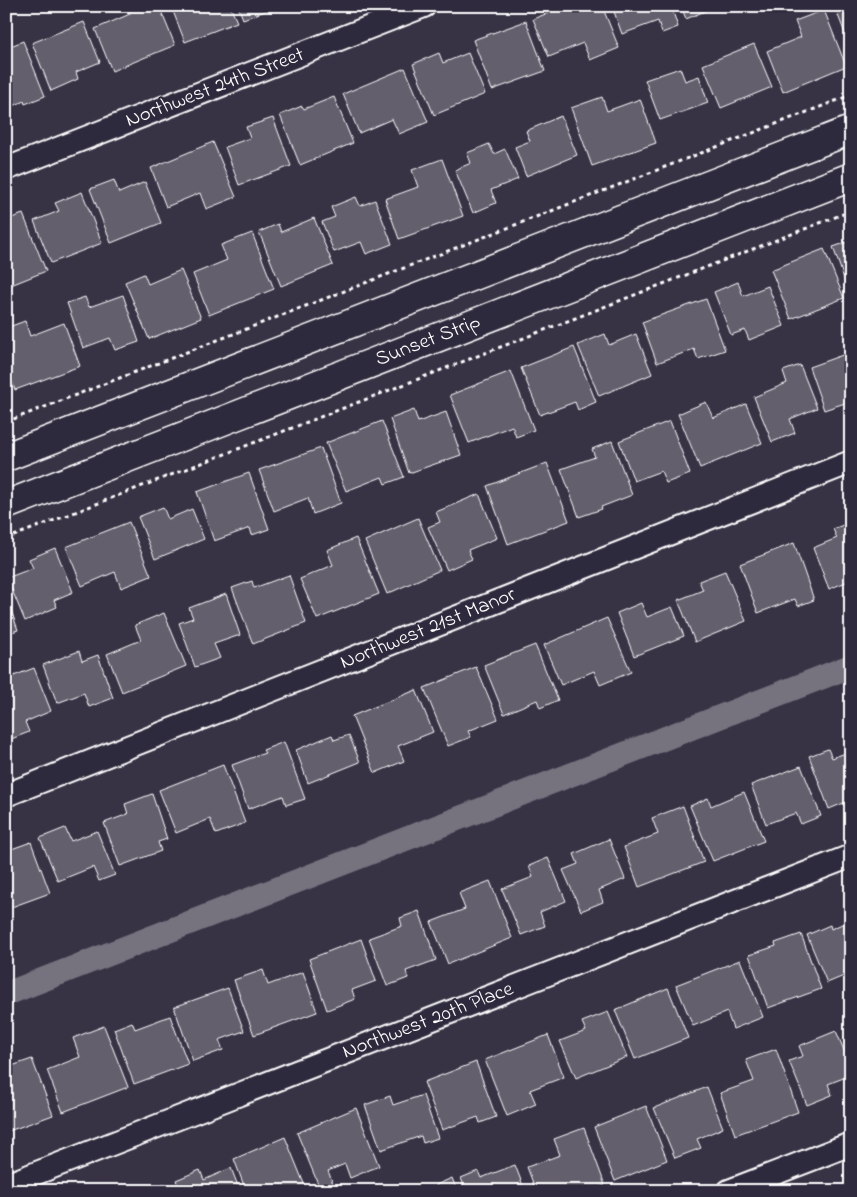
<svg xmlns="http://www.w3.org/2000/svg" width="857" height="1197" font-family="'Indie Flower',sans-serif">
<rect width="100%" height="100%" fill="#373345"/>
<filter id="ink" filterUnits="userSpaceOnUse"><feTurbulence type="fractalNoise" baseFrequency=".02" numOctaves="2"/><feDisplacementMap in="SourceGraphic" scale="10" xChannelSelector="R" yChannelSelector="G"/><feConvolveMatrix kernelMatrix="1 2 1 2 8 2 1 2 1" color-interpolation-filters="sRGB"/></filter>
<g filter="url(#ink)">
<g fill="none" stroke-linecap="round" stroke-linejoin="round">
<path stroke="#76737f" stroke-width="24" d="M 6,994 L 851,666"/>
</g>
<path fill="#635f6d" stroke="#fff" d="M 126,6 L 159,6 L 175,45 L 112,71 L 95,29 L 130,14 Z
M 171,6 L 230,6 L 237,22 L 185,42 Z
M 238,6 L 270,6 L 271,9 L 243,19 Z
M 566,6 L 602,6 L 619,48 L 590,60 L 583,43 L 549,57 L 533,19 Z
M 612,6 L 671,6 L 678,27 L 662,33 L 658,21 L 622,34 Z
M 681,6 L 717,6 L 686,19 Z
M 846,6 L 851,6 L 851,49 L 836,10 Z
M 824,10 L 846,66 L 783,92 L 767,51 L 801,37 L 795,21 Z
M 526,21 L 545,71 L 492,90 L 473,40 Z
M 84,22 L 100,62 L 76,72 L 78,79 L 51,91 L 32,43 Z
M 23,41 L 45,96 L 25,104 L 24,101 L 6,109 L 6,54 L 9,53 L 6,48 Z
M 754,44 L 772,87 L 721,108 L 703,65 Z
M 439,53 L 443,63 L 468,53 L 485,94 L 434,115 L 413,64 Z
M 405,68 L 428,122 L 399,134 L 392,119 L 359,133 L 343,94 Z
M 680,68 L 685,81 L 699,76 L 708,103 L 660,120 L 645,80 Z
M 334,97 L 353,143 L 300,165 L 280,115 L 302,106 L 304,109 Z
M 602,97 L 607,111 L 640,99 L 656,143 L 592,166 L 571,108 Z
M 561,116 L 577,155 L 526,176 L 515,147 L 530,141 L 526,131 Z
M 273,118 L 291,166 L 239,185 L 225,147 L 250,138 L 246,127 Z
M 213,142 L 236,197 L 206,209 L 200,193 L 166,207 L 151,168 Z
M 489,144 L 494,154 L 505,149 L 518,179 L 491,190 L 496,203 L 473,213 L 455,170 L 471,163 L 467,153 Z
M 442,159 L 463,216 L 399,239 L 385,199 L 418,187 L 412,170 Z
M 114,180 L 119,193 L 145,182 L 161,223 L 111,243 L 90,189 Z
M 82,192 L 102,243 L 51,263 L 34,221 L 59,211 L 55,203 Z
M 356,197 L 360,206 L 375,200 L 392,244 L 366,254 L 361,242 L 334,252 L 322,222 L 335,217 L 331,207 Z
M 23,214 L 46,271 L 6,287 L 6,220 Z
M 314,218 L 333,265 L 281,286 L 259,232 L 278,224 L 281,232 Z
M 252,233 L 274,289 L 209,315 L 193,274 L 227,260 L 221,245 Z
M 851,241 L 851,286 L 847,287 L 833,247 Z
M 824,249 L 844,298 L 791,319 L 771,270 Z
M 181,270 L 201,318 L 149,339 L 125,282 L 144,274 L 148,284 Z
M 738,282 L 743,296 L 768,286 L 784,326 L 749,340 L 745,330 L 731,335 L 714,292 Z
M 123,295 L 139,342 L 115,350 L 110,338 L 83,348 L 67,303 L 85,297 L 89,307 Z
M 706,299 L 725,350 L 698,359 L 694,349 L 657,363 L 642,322 Z
M 25,321 L 30,336 L 64,323 L 80,366 L 15,390 L 6,365 L 6,328 Z
M 605,334 L 609,345 L 636,334 L 652,374 L 599,396 L 578,345 Z
M 574,347 L 596,402 L 578,410 L 575,402 L 540,415 L 521,368 Z
M 851,352 L 851,401 L 824,410 L 809,367 Z
M 800,365 L 817,408 L 790,419 L 795,433 L 772,442 L 754,397 L 787,383 L 783,371 Z
M 511,371 L 534,430 L 516,437 L 512,426 L 469,443 L 450,395 Z
M 706,402 L 713,418 L 746,404 L 762,443 L 700,468 L 678,414 Z
M 414,410 L 418,422 L 446,412 L 461,455 L 409,473 L 390,419 Z
M 382,421 L 404,477 L 385,484 L 382,477 L 346,491 L 326,443 Z
M 670,421 L 690,474 L 666,483 L 661,471 L 634,481 L 619,441 Z
M 612,441 L 632,495 L 601,507 L 602,509 L 579,517 L 561,469 L 595,457 L 592,449 Z
M 321,448 L 341,503 L 313,514 L 308,498 L 274,511 L 259,470 Z
M 547,463 L 569,521 L 508,544 L 487,486 Z
M 249,473 L 269,529 L 252,535 L 250,528 L 214,541 L 197,492 Z
M 479,494 L 497,538 L 468,550 L 472,559 L 447,570 L 428,527 L 440,522 L 436,512 Z
M 163,507 L 168,519 L 192,509 L 204,539 L 155,559 L 138,517 Z
M 418,518 L 440,570 L 387,594 L 365,541 Z
M 129,522 L 151,576 L 121,588 L 115,572 L 82,586 L 66,547 Z
M 851,522 L 851,580 L 829,589 L 813,548 L 837,538 L 833,529 Z
M 356,538 L 379,594 L 317,619 L 300,579 L 333,565 L 327,550 Z
M 794,543 L 814,600 L 798,606 L 795,599 L 758,613 L 740,564 Z
M 55,548 L 73,592 L 54,600 L 57,607 L 25,621 L 7,578 L 33,568 L 29,559 Z
M 725,571 L 746,621 L 695,642 L 678,600 L 703,590 L 699,581 Z
M 289,575 L 306,623 L 253,644 L 232,588 L 252,581 L 254,588 Z
M 226,594 L 240,635 L 214,644 L 220,658 L 195,667 L 179,623 L 193,618 L 189,608 Z
M 6,596 L 18,630 L 6,634 Z
M 641,603 L 647,617 L 672,607 L 684,636 L 634,656 L 617,613 Z
M 164,613 L 186,666 L 122,692 L 107,654 L 141,640 L 135,625 Z
M 607,618 L 631,672 L 600,685 L 594,671 L 561,685 L 544,645 Z
M 535,645 L 558,700 L 540,708 L 537,700 L 504,714 L 484,665 Z
M 79,651 L 82,661 L 98,655 L 113,698 L 89,707 L 84,693 L 57,703 L 43,665 Z
M 476,667 L 498,719 L 468,731 L 471,737 L 448,746 L 424,688 Z
M 34,668 L 51,711 L 25,722 L 29,732 L 6,741 L 6,679 Z
M 416,690 L 433,732 L 398,746 L 404,761 L 375,773 L 352,716 Z
M 332,735 L 334,740 L 349,735 L 360,762 L 308,783 L 296,750 Z
M 284,742 L 305,799 L 286,805 L 283,796 L 248,809 L 232,765 L 265,753 L 263,750 Z
M 828,749 L 832,758 L 851,751 L 851,800 L 829,809 L 809,756 Z
M 223,765 L 245,823 L 216,834 L 210,819 L 176,833 L 159,790 Z
M 801,766 L 821,816 L 801,824 L 796,813 L 766,824 L 751,785 Z
M 744,792 L 764,841 L 713,861 L 690,806 L 708,798 L 711,806 Z
M 152,794 L 167,839 L 158,842 L 161,851 L 120,866 L 104,823 L 128,814 L 125,804 Z
M 683,806 L 704,862 L 639,887 L 624,847 L 658,834 L 652,818 Z
M 65,828 L 71,841 L 97,831 L 115,875 L 99,881 L 93,867 L 58,881 L 40,838 Z
M 609,839 L 625,879 L 599,890 L 603,902 L 581,911 L 563,870 L 578,864 L 574,854 Z
M 31,842 L 50,893 L 6,909 L 6,851 Z
M 548,858 L 566,901 L 540,912 L 545,926 L 521,935 L 502,889 L 533,877 L 529,866 Z
M 490,881 L 512,938 L 448,964 L 431,922 L 465,909 L 459,893 Z
M 419,911 L 436,960 L 406,971 L 408,978 L 387,986 L 369,938 L 402,926 L 400,918 Z
M 851,920 L 851,973 L 827,983 L 807,935 L 830,925 L 831,929 Z
M 801,934 L 821,989 L 768,1008 L 749,955 L 776,946 L 775,943 Z
M 361,939 L 376,981 L 352,990 L 355,999 L 327,1010 L 309,959 Z
M 740,960 L 763,1017 L 733,1029 L 727,1012 L 693,1026 L 676,985 Z
M 263,970 L 268,985 L 303,972 L 317,1012 L 254,1035 L 234,980 Z
M 228,988 L 244,1031 L 219,1040 L 223,1050 L 193,1061 L 174,1007 Z
M 668,988 L 688,1038 L 635,1059 L 615,1010 Z
M 608,1012 L 627,1057 L 576,1078 L 560,1041 L 586,1031 L 582,1022 Z
M 170,1016 L 188,1064 L 134,1084 L 114,1029 L 132,1022 L 135,1029 Z
M 104,1026 L 128,1087 L 63,1112 L 47,1070 L 80,1057 L 73,1038 Z
M 836,1031 L 851,1067 L 851,1075 L 828,1084 L 832,1095 L 807,1105 L 789,1061 L 803,1056 L 799,1046 Z
M 548,1035 L 564,1077 L 530,1090 L 536,1104 L 507,1116 L 485,1060 Z
M 776,1049 L 798,1112 L 735,1135 L 720,1093 L 754,1081 L 746,1060 Z
M 32,1059 L 53,1115 L 6,1132 L 6,1088 L 8,1087 L 6,1082 L 6,1068 Z
M 476,1062 L 496,1117 L 480,1123 L 478,1117 L 442,1130 L 424,1082 Z
M 707,1087 L 723,1128 L 697,1139 L 701,1148 L 675,1158 L 654,1108 Z
M 423,1095 L 438,1138 L 423,1143 L 421,1136 L 381,1150 L 365,1105 L 390,1096 L 393,1105 Z
M 646,1106 L 667,1160 L 615,1181 L 594,1127 Z
M 356,1108 L 379,1166 L 350,1178 L 345,1164 L 328,1171 L 334,1186 L 321,1191 L 297,1133 Z
M 584,1128 L 605,1185 L 589,1191 L 536,1191 L 527,1167 L 560,1155 L 554,1139 Z
M 285,1137 L 307,1191 L 246,1191 L 234,1159 Z
M 515,1165 L 525,1191 L 466,1191 L 461,1178 L 478,1171 L 481,1178 Z
M 231,1168 L 240,1191 L 180,1191 L 176,1180 L 200,1170 L 204,1180 Z
M 452,1178 L 457,1191 L 438,1191 L 436,1185 Z
M 165,1184 L 167,1191 L 147,1191 Z"/>
<g fill="none" stroke-linecap="round" stroke-linejoin="round">
<defs>
<path id="street" d="M 6,169 L 424,6
M 6,795 L 851,462
M 6,1185 L 851,856
M 729,1191 L 851,1144"/>
<path id="secondary" d="M 6,457 L 851,130
M 6,505 L 851,177"/>
</defs>
<use href="#street" stroke="#fff" stroke-width="26"/>
<use href="#secondary" stroke="#fff" stroke-width="31"/>
<path stroke="#fff" stroke-width="3" stroke-dasharray="4 4" stroke-linecap="butt" d="M 6,422 L 851,95
M 6,539 L 851,211"/>
<use href="#street" stroke="#2f2a3d" stroke-width="22"/>
<use href="#secondary" stroke="#2f2a3d" stroke-width="28"/>
</g>
</g>
<g text-anchor="middle" dominant-baseline="central" stroke-width="4" stroke-linejoin="round" paint-order="stroke">
<g font-size="21" fill="#fff" stroke="#2f2a3d">
<text transform="translate(215 88) rotate(-21)">Northwest 24th Street</text>
<text transform="translate(428 341) rotate(-21)">Sunset Strip</text>
<text transform="translate(428 629) rotate(-22)">Northwest 21st Manor</text>
<text transform="translate(428 1021) rotate(-21)">Northwest 20th Place</text>
</g>
</g>
<rect width="857" height="1197" fill="none" stroke="#2f2a3d" stroke-width="25"/>
<rect x="12" y="12" width="832" height="1172" fill="none" stroke="#fff" stroke-width="2" filter="url(#ink)"/>
</svg>
